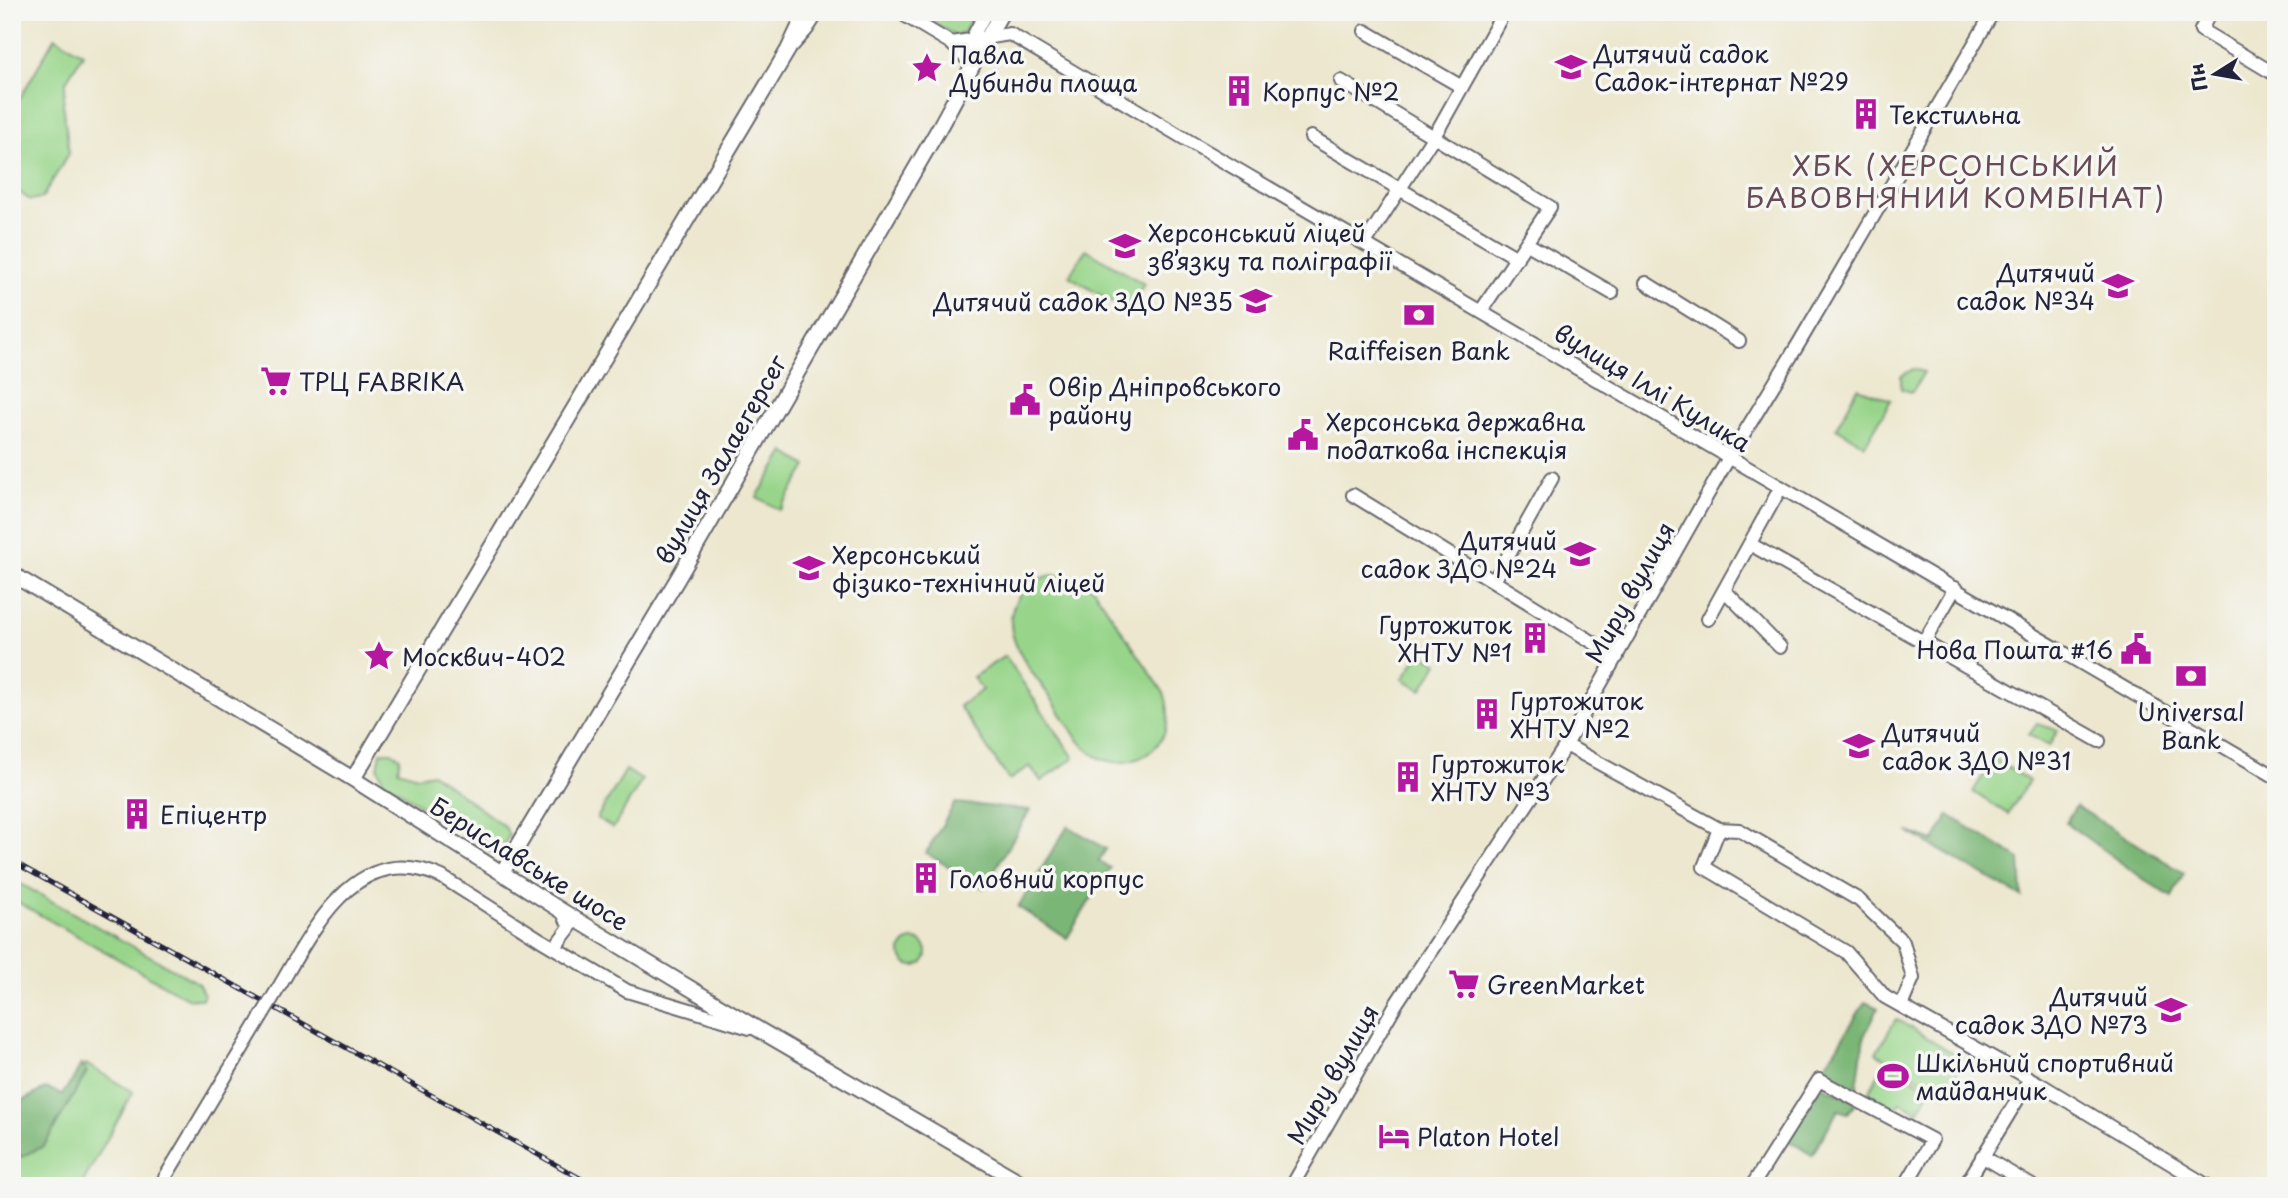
<svg xmlns="http://www.w3.org/2000/svg" width="2288" height="1198" font-family="'Playpen Sans',sans-serif">
<rect width="100%" height="100%" fill="#f6f6f2"/>
<filter id="ink" filterUnits="userSpaceOnUse"><feTurbulence type="fractalNoise" baseFrequency=".0143" numOctaves="2"/><feDisplacementMap in="SourceGraphic" scale="14" xChannelSelector="R" yChannelSelector="G"/><feConvolveMatrix kernelMatrix="1 2 1 2 8 2 1 2 1" color-interpolation-filters="sRGB"/></filter>
<filter id="wash" filterUnits="userSpaceOnUse"><feTurbulence type="fractalNoise" baseFrequency=".00686" numOctaves="4" result="noise"/><feDisplacementMap in="SourceGraphic" scale="28" xChannelSelector="R" yChannelSelector="G"/><feGaussianBlur stdDeviation="1.57" result="paint"/><feColorMatrix in="noise" values="0 0 0 0 0 0 0 0 0 0 0 0 0 0 0 0 0 1.4 0 .05"/><feComposite in="paint" operator="in"/></filter>
<g filter="url(#wash)">
<rect width="100%" height="100%" fill="#ece7ce"/>
<path fill="#98d58a" stroke="#5d7c62" stroke-width="2" d="M 916,12 L 976,12 L 964,32 L 956,36 Z
M 55,37 L 83,54 L 66,81 L 63,104 L 69,153 L 42,198 L 30,200 L 12,187 L 12,112 Z
M 1086,249 L 1144,284 L 1128,312 L 1069,276 Z
M 1913,369 L 1924,372 L 1912,392 L 1901,389 L 1901,376 Z
M 1858,388 L 1891,400 L 1865,445 L 1836,428 Z
M 785,452 L 807,466 L 780,510 L 757,497 Z
M 1054,575 L 1071,576 L 1093,588 L 1164,693 C 1170,710 1170,728 1158,744 C 1145,761 1120,767 1100,758 C 1078,748 1066,720 1053,701 C 1033,672 994,633 1019,596 C 1027,583 1040,577 1054,575 Z
M 1420,652 L 1438,663 L 1421,690 L 1403,679 Z
M 1005,656 L 1074,758 L 1041,781 L 1030,766 L 1009,780 L 959,706 L 982,690 L 973,677 Z
M 2037,724 L 2058,730 L 2049,746 L 2029,735 Z
M 381,752 L 391,752 L 400,757 L 398,770 L 418,776 L 432,773 L 505,827 L 509,835 L 503,848 L 494,854 L 383,780 L 378,768 Z
M 1994,758 L 2029,781 L 2008,814 L 1973,792 Z
M 626,770 L 642,780 L 613,828 L 597,818 Z
M 12,879 L 198,983 L 204,995 L 202,999 L 189,999 L 12,899 Z
M901 953a13 13 0 1 1 26 0a13 13 0 1 1-26 0Z
M 1896,1019 L 1965,1060 L 1945,1094 L 1876,1053 Z
M 1885,1063 L 1931,1089 L 1918,1112 L 1900,1102 L 1896,1109 L 1868,1093 Z
M 86,1064 L 133,1092 L 81,1186 L 12,1186 L 12,1156 L 41,1145 Z"/>
<path fill="#7ab676" stroke="#4e6c58" stroke-width="2" d="M 955,803 L 1030,810 L 984,888 L 926,853 Z
M 2076,806 L 2184,873 L 2172,897 L 2148,882 L 2066,823 Z
M 1949,815 L 2020,859 L 2022,897 L 1908,832 L 1934,841 Z
M 1068,826 L 1106,849 L 1099,861 L 1110,868 L 1067,938 L 1018,907 Z
M 1865,1002 L 1878,1008 L 1864,1036 L 1856,1094 L 1819,1076 Z
M 81,1064 L 87,1072 L 44,1146 L 12,1161 L 12,1111 L 20,1102 L 46,1088 L 62,1094 L 72,1081 Z
M 1822,1086 L 1857,1102 L 1848,1113 L 1838,1110 L 1812,1155 L 1788,1140 Z"/>
</g>
<g filter="url(#ink)">
<g fill="none" stroke-linecap="round" stroke-linejoin="round">
<defs>
<path id="minor" d="M 899,12 L 951,43 L 972,64
M 2210,12 L 2201,30 L 2276,75
M 1365,31 L 1462,87
M 1010,34 L 1187,140 L 2276,777
M 951,43 L 1010,34
M 793,45 L 807,29 L 818,12
M 972,64 L 972,38 L 986,12
M 1341,81 L 1550,207 L 1481,311
M 1311,137 L 1517,258
M 1365,243 L 1439,128 L 1504,12
M 1526,243 L 1612,293
M 1646,283 L 1739,341
M 1353,495 L 1617,657
M 1750,544 L 2099,741
M 1494,581 L 1552,478
M 1724,590 L 1780,647
M 1708,619 L 1781,487
M 1924,642 L 1955,588
M 1566,745 L 1719,829 L 1704,867 L 1846,952 L 1885,997 L 2043,1086 L 2208,1186
M 1719,829 L 1739,830 L 1859,900 L 1903,942 L 1913,978 L 1901,1006
M 554,948 L 570,927 L 562,911
M 282,982 C 317,922 360,839 442,877 L 541,940 L 627,991 L 750,1028
M 1982,1156 L 2032,1186
M 1292,1186 L 1396,1004 L 1566,745 L 1718,476 L 1799,343 L 1993,12
M 1752,1186 L 1819,1080 L 1932,1140 L 1905,1186
M 1965,1186 L 2030,1079"/>
<path id="major" d="M 12,574 L 353,779 L 562,911 L 761,1031 L 1027,1186
M 353,779 L 788,50 L 806,12
M 502,873 L 678,578 L 938,130 C 960,91 979,51 1002,12"/>
</defs>
<use href="#minor" stroke="#69676e" stroke-width="16"/>
<use href="#major" stroke="#69676e" stroke-width="18"/>
<use href="#minor" stroke="#fff" stroke-width="12"/>
<use href="#major" stroke="#fff" stroke-width="14"/>
<defs>
<path id="rail" d="M 12,861 L 594,1186"/>
</defs>
<use href="#rail" stroke="#22223b" stroke-width="5"/>
<use href="#rail" stroke="#f6f6f2" stroke-width="2.5" stroke-dasharray="8" stroke-linecap="butt"/>
<defs>
<path id="minor-bridge" d="M 160,1186 L 282,982"/>
</defs>
<use href="#minor-bridge" stroke="#69676e" stroke-width="16" stroke-linecap="butt"/>
<use href="#minor-bridge" stroke="#fff" stroke-width="12"/>
</g>
</g>
<defs>
<symbol id="school-bare" viewBox="-9 -9 18 18"><path d="M0-5L7-2L0 1L-7-2ZM-4 1L0 2.5L4 1V4Q0 6-4 4Z" fill="#b5179e" stroke="#f6f6f2" stroke-width="2.5" paint-order="stroke"/></symbol>
<symbol id="sight-bare" viewBox="-9 -9 18 18"><path d="M0-6L1.8-2.2L6-1.7L2.9 1.2L3.7 5.4L0 3.3L-3.7 5.4L-2.9 1.2L-6-1.7L-1.8-2.2Z" fill="#b5179e" stroke="#f6f6f2" stroke-width="2.5" paint-order="stroke"/></symbol>
<symbol id="building-bare" viewBox="-9 -9 18 18"><path d="M-4-6H4V6H1V3H-1V6H-4ZM-2.5-4.3h1.7v1.8h-1.7ZM.8-4.3h1.7v1.8H.8ZM-2.5-1h1.7V.8h-1.7ZM.8-1h1.7V.8H.8Z" fill="#b5179e" stroke="#f6f6f2" stroke-width="2.5" paint-order="stroke"/></symbol>
<symbol id="university-bare" viewBox="-9 -9 18 18"><path d="M0-5L7-2L0 1L-7-2ZM-4 1L0 2.5L4 1V4Q0 6-4 4Z" fill="#b5179e" stroke="#f6f6f2" stroke-width="2.5" paint-order="stroke"/></symbol>
<symbol id="bank-bare" viewBox="-9 -9 18 18"><path d="M-6-4H6V4H-6ZM0-2.3a2.3 2.3 0 1 0 0 4.6a2.3 2.3 0 1 0 0-4.6Z" fill="#b5179e" stroke="#f6f6f2" stroke-width="2.5" paint-order="stroke"/></symbol>
<symbol id="supermarket-bare" viewBox="-9 -9 18 18"><path d="M-6-5.5h2.5l.6 2H6L4.5 2H-2.5L-4.4-4H-6ZM-1.5 3.2a1.3 1.3 0 1 0 .1 0ZM3 3.2a1.3 1.3 0 1 0 .1 0Z" fill="#b5179e" stroke="#f6f6f2" stroke-width="2.5" paint-order="stroke"/></symbol>
<symbol id="civic-bare" viewBox="-9 -9 18 18"><path d="M-.6-6.5H3V-4.5H.6V-3L4-1V1h2V6H-6V1h2V-1L-.6-3ZM-1.2 2.5V6h2.4V2.5Z" fill="#b5179e" stroke="#f6f6f2" stroke-width="2.5" paint-order="stroke"/></symbol>
<symbol id="stadium-bare" viewBox="-9 -9 18 18"><path d="M0-5a6.5 5 0 1 0 0 10a6.5 5 0 1 0 0-10ZM-3.5-1.8h7v3.6h-7Z" fill="#b5179e" stroke="#f6f6f2" stroke-width="2.5" paint-order="stroke"/></symbol>
<symbol id="hotel-bare" viewBox="-9 -9 18 18"><path d="M-6-4.5h1.5V1H6V5H4.5V3h-9V5H-6ZM-4 0a1.8 1.8 0 1 1 3.6 0ZM.5 0V-2.5h3Q6-2.5 6 0Z" fill="#b5179e" stroke="#f6f6f2" stroke-width="2.5" paint-order="stroke"/></symbol>
</defs>
<g fill-rule="evenodd">
<use href="#school-bare" x="1549" y="45" width="44" height="44"/>
<use href="#sight-bare" x="905" y="46" width="44" height="44"/>
<use href="#building-bare" x="1217" y="69" width="44" height="44"/>
<use href="#building-bare" x="1844" y="92" width="44" height="44"/>
<use href="#university-bare" x="1103" y="224" width="44" height="44"/>
<use href="#school-bare" x="2096" y="264" width="44" height="44"/>
<use href="#school-bare" x="1234" y="279" width="44" height="44"/>
<use href="#bank-bare" x="1397" y="293" width="44" height="44"/>
<use href="#supermarket-bare" x="254" y="359" width="44" height="44"/>
<use href="#civic-bare" x="1003" y="378" width="44" height="44"/>
<use href="#civic-bare" x="1281" y="413" width="44" height="44"/>
<use href="#school-bare" x="1558" y="532" width="44" height="44"/>
<use href="#university-bare" x="787" y="546" width="44" height="44"/>
<use href="#building-bare" x="1513" y="616" width="44" height="44"/>
<use href="#civic-bare" x="2114" y="627" width="44" height="44"/>
<use href="#sight-bare" x="357" y="634" width="44" height="44"/>
<use href="#bank-bare" x="2169" y="654" width="44" height="44"/>
<use href="#building-bare" x="1465" y="692" width="44" height="44"/>
<use href="#school-bare" x="1837" y="724" width="44" height="44"/>
<use href="#building-bare" x="1386" y="755" width="44" height="44"/>
<use href="#building-bare" x="115" y="792" width="44" height="44"/>
<use href="#building-bare" x="904" y="856" width="44" height="44"/>
<use href="#supermarket-bare" x="1442" y="962" width="44" height="44"/>
<use href="#school-bare" x="2149" y="988" width="44" height="44"/>
<use href="#stadium-bare" x="1871" y="1054" width="44" height="44"/>
<use href="#hotel-bare" x="1372" y="1114" width="44" height="44"/>
</g>
<g text-anchor="middle" dominant-baseline="central" stroke-width="7" stroke-linejoin="round" paint-order="stroke">
<g font-size="24" fill="#22223b" stroke="#f6f6f2" text-anchor="start">
<text x="1594" y="53">Дитячий садок<tspan x="1594" dy="28">Садок-інтернат №29</tspan></text>
<text x="950" y="54">Павла<tspan x="950" dy="28">Дубинди площа</tspan></text>
<text x="1262" y="91">Корпус №2</text>
<text x="1889" y="114">Текстильна</text>
<text x="1148" y="232">Херсонський ліцей<tspan x="1148" dy="28">зв’язку та поліграфії</tspan></text>
<text x="2095" y="272" text-anchor="end">Дитячий<tspan x="2095" dy="28">садок №34</tspan></text>
<text x="1233" y="301" text-anchor="end">Дитячий садок ЗДО №35</text>
<text x="1419" y="350" text-anchor="middle">Raiffeisen Bank</text>
<text x="299" y="381">ТРЦ FABRIKA</text>
<text x="1048" y="386">Овір Дніпровського<tspan x="1048" dy="28">району</tspan></text>
<text x="1326" y="421">Херсонська державна<tspan x="1326" dy="28">податкова інспекція</tspan></text>
<text x="1557" y="540" text-anchor="end">Дитячий<tspan x="1557" dy="28">садок ЗДО №24</tspan></text>
<text x="832" y="554">Херсонський<tspan x="832" dy="28">фізико-технічний ліцей</tspan></text>
<text x="1512" y="624" text-anchor="end">Гуртожиток<tspan x="1512" dy="28">ХНТУ №1</tspan></text>
<text x="2113" y="649" text-anchor="end">Нова Пошта #16</text>
<text x="402" y="656">Москвич-402</text>
<text x="1510" y="700">Гуртожиток<tspan x="1510" dy="28">ХНТУ №2</tspan></text>
<text x="2191" y="711" text-anchor="middle">Universal<tspan x="2191" dy="28">Bank</tspan></text>
<text x="1882" y="732">Дитячий<tspan x="1882" dy="28">садок ЗДО №31</tspan></text>
<text x="1431" y="763">Гуртожиток<tspan x="1431" dy="28">ХНТУ №3</tspan></text>
<text x="160" y="814">Епіцентр</text>
<text x="949" y="878">Головний корпус</text>
<text x="1487" y="984">GreenMarket</text>
<text x="2148" y="996" text-anchor="end">Дитячий<tspan x="2148" dy="28">садок ЗДО №73</tspan></text>
<text x="1916" y="1062">Шкільний спортивний<tspan x="1916" dy="28">майданчик</tspan></text>
<text x="1417" y="1136">Platon Hotel</text>
</g>
<g font-size="24" fill="#22223b" stroke="#f6f6f2">
<text transform="translate(1653 387) rotate(31)">вулиця Іллі Кулика</text>
<text transform="translate(720 459) rotate(-60)">вулиця Залаегерсег</text>
<text transform="translate(1629 592) rotate(-61)">Миру вулиця</text>
<text transform="translate(530 863) rotate(32)">Бериславське шосе</text>
<text transform="translate(1332 1074) rotate(-60)">Миру вулиця</text>
</g>
<g font-size="28" letter-spacing="2" fill="#664a56" stroke="#f6f6f2">
<text x="1956" y="164">ХБК (ХЕРСОНСЬКИЙ<tspan x="1956" dy="32">БАВОВНЯНИЙ КОМБІНАТ)</tspan></text>
</g>
</g>
<rect width="2288" height="1198" fill="none" stroke="#f6f6f2" stroke-width="42"/>
<g transform="translate(2215 74) rotate(259)" stroke="#f6f6f2" stroke-width="5" paint-order="stroke">
<path d="M0-5L12 26L0 18L-12 26Z" fill="#22223b"/>
<text y="-10" font-size="19" font-weight="bold" text-anchor="middle" fill="#22223b">Пн</text>
</g>
</svg>
